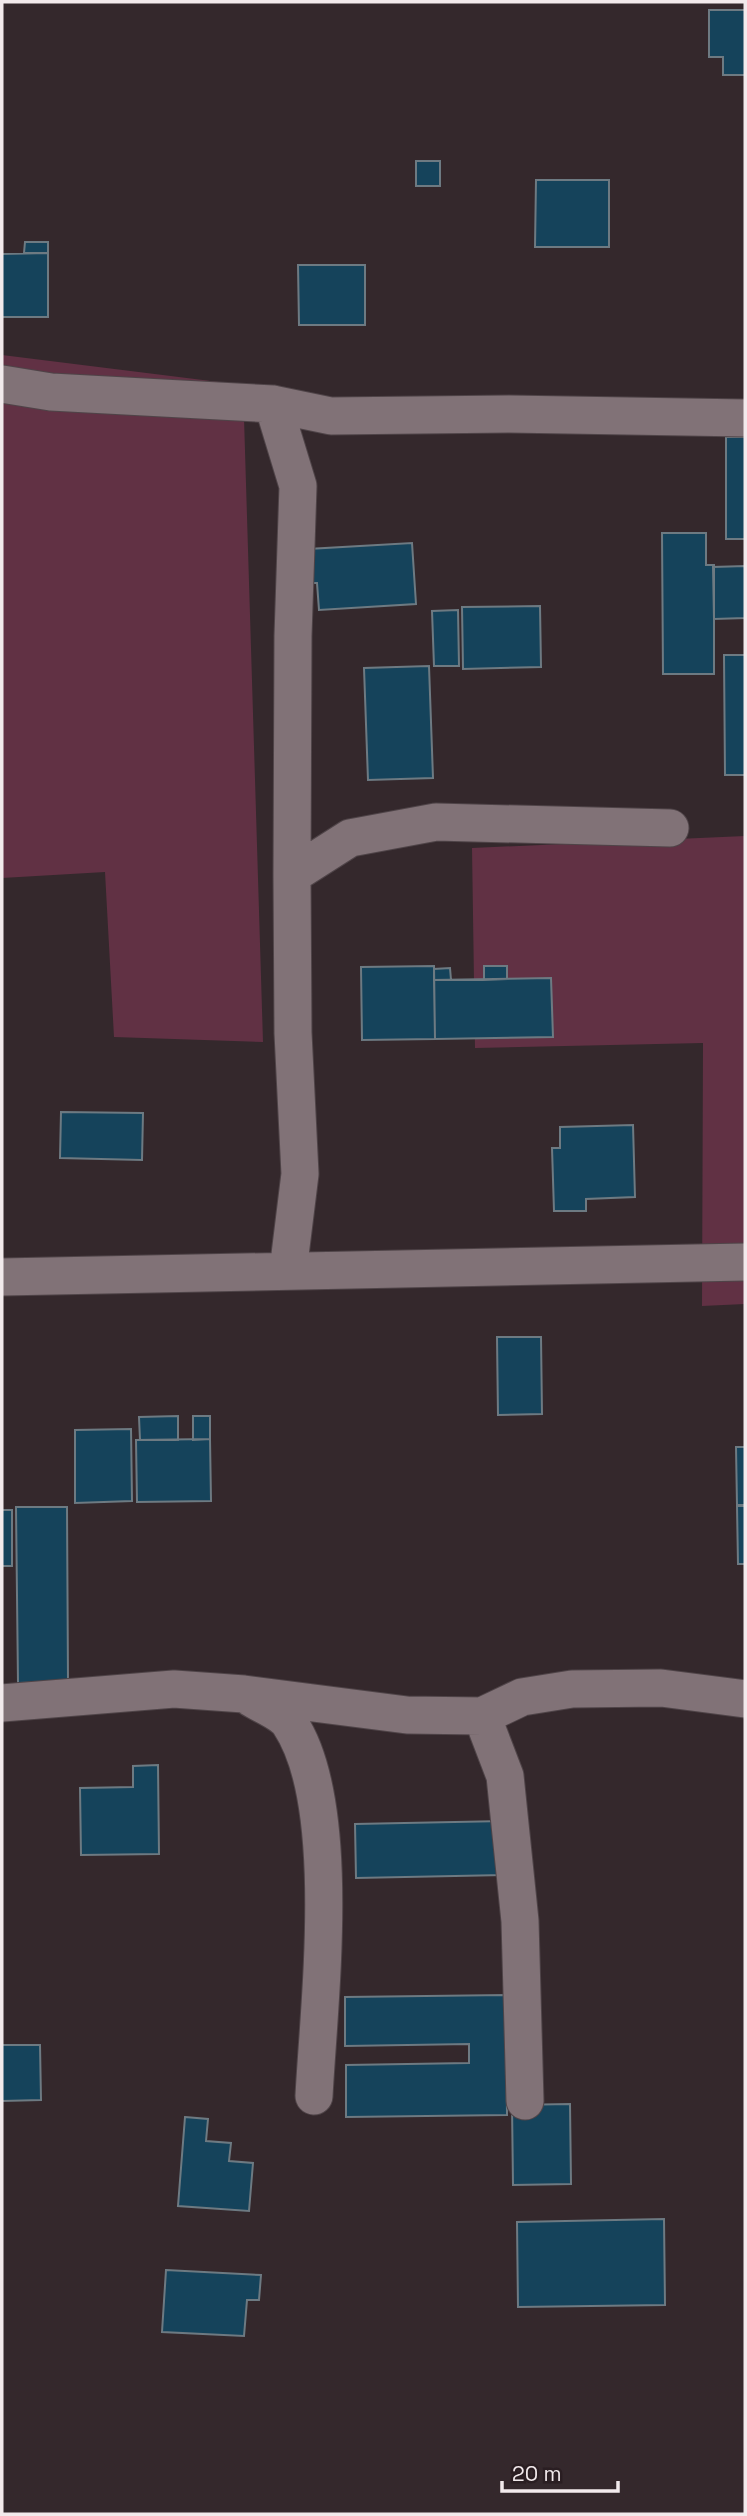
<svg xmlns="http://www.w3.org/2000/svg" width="747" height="2516" font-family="'Space Grotesk',sans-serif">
<rect width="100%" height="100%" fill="#34282c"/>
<path fill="#613144" d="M 2,355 L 243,385 L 263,1042 L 114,1037 L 105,872 L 2,878 Z
M 745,836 L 745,1304 L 702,1306 L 703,1043 L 475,1048 L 472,848 Z"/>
<path fill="#15435b" stroke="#6d7a82" stroke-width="2" d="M 709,10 L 745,10 L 745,75 L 723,75 L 723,57 L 709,57 Z
M 416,161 L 440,161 L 440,186 L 416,186 Z
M 536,180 L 609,180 L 609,247 L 535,247 Z
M 25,242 L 48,242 L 48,253 L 24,253 Z
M 48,253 L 48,317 L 2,317 L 2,254 Z
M 298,265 L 365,265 L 365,325 L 299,325 Z
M 726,437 L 745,437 L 745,539 L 726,539 Z
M 662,533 L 706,533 L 706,565 L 714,565 L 714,674 L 663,674 Z
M 412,543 L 416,604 L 319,610 L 317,583 L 309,583 L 308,549 Z
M 745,566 L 745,618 L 714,619 L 713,567 Z
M 540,606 L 541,667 L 463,669 L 462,607 Z
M 458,610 L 459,666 L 434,666 L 432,611 Z
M 724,655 L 745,655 L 745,775 L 725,775 Z
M 429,666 L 433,778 L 368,780 L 364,668 Z
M 434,966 L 435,1039 L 362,1040 L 361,967 Z
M 484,966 L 507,966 L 507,979 L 484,980 Z
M 450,968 L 451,980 L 434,980 L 434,969 Z
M 551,978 L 553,1037 L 435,1039 L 434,980 Z
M 61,1112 L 143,1113 L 142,1160 L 60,1158 Z
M 633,1125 L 635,1197 L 586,1199 L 586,1211 L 554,1211 L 552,1148 L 560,1148 L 560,1127 Z
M 497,1337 L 541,1337 L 542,1414 L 498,1415 Z
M 178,1416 L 178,1440 L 140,1440 L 139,1417 Z
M 193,1416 L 210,1416 L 210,1439 L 193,1440 Z
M 131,1429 L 132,1501 L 75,1503 L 75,1430 Z
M 210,1439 L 211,1501 L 137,1502 L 136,1440 Z
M 736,1447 L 745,1447 L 745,1505 L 737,1505 Z
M 737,1506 L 745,1506 L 745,1564 L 738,1564 Z
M 16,1507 L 67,1507 L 68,1682 L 18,1683 Z
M 2,1510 L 12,1510 L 12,1566 L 2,1566 Z
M 158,1765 L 159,1854 L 81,1855 L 80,1788 L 133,1787 L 133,1766 Z
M 504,1821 L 504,1875 L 356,1878 L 355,1824 Z
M 506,1995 L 507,2115 L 346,2117 L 346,2065 L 469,2063 L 469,2044 L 345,2046 L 345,1997 Z
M 2,2045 L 40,2045 L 41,2100 L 2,2101 Z
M 570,2104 L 571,2184 L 513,2185 L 512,2105 Z
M 185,2117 L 208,2119 L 206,2141 L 231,2143 L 229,2161 L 253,2163 L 249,2211 L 178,2206 Z
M 664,2219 L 665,2305 L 518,2307 L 517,2222 Z
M 166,2270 L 261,2275 L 259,2300 L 247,2300 L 244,2336 L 162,2332 Z"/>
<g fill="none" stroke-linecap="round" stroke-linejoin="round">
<defs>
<path id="street" d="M 2,384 L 51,392 L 273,404 L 331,416 L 509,414 L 745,418
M 273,404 L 298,486 L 293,636 L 292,875 L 293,1033 L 300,1174 L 288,1271
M 292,875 L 350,838 L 436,822 L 670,828
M 2,1277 L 745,1262
M 251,1698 C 262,1705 283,1713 290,1724 C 343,1804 319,2001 314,2096
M 2,1703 L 174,1689 L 244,1694 L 407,1715 L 482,1716 L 522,1697 L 572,1689 L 661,1688 L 745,1699
M 482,1716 L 505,1776 L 520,1921 L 525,2101"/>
</defs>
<use href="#street" stroke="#4f4448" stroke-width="39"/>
<use href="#street" stroke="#817277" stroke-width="37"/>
</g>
<rect width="747" height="2516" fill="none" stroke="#f2eaec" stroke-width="7"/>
<path d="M502 2481v10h116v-10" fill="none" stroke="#f2eaec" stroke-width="3.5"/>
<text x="512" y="2481" font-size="21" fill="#f2eaec" stroke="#2a1e22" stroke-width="5" paint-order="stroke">20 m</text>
</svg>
